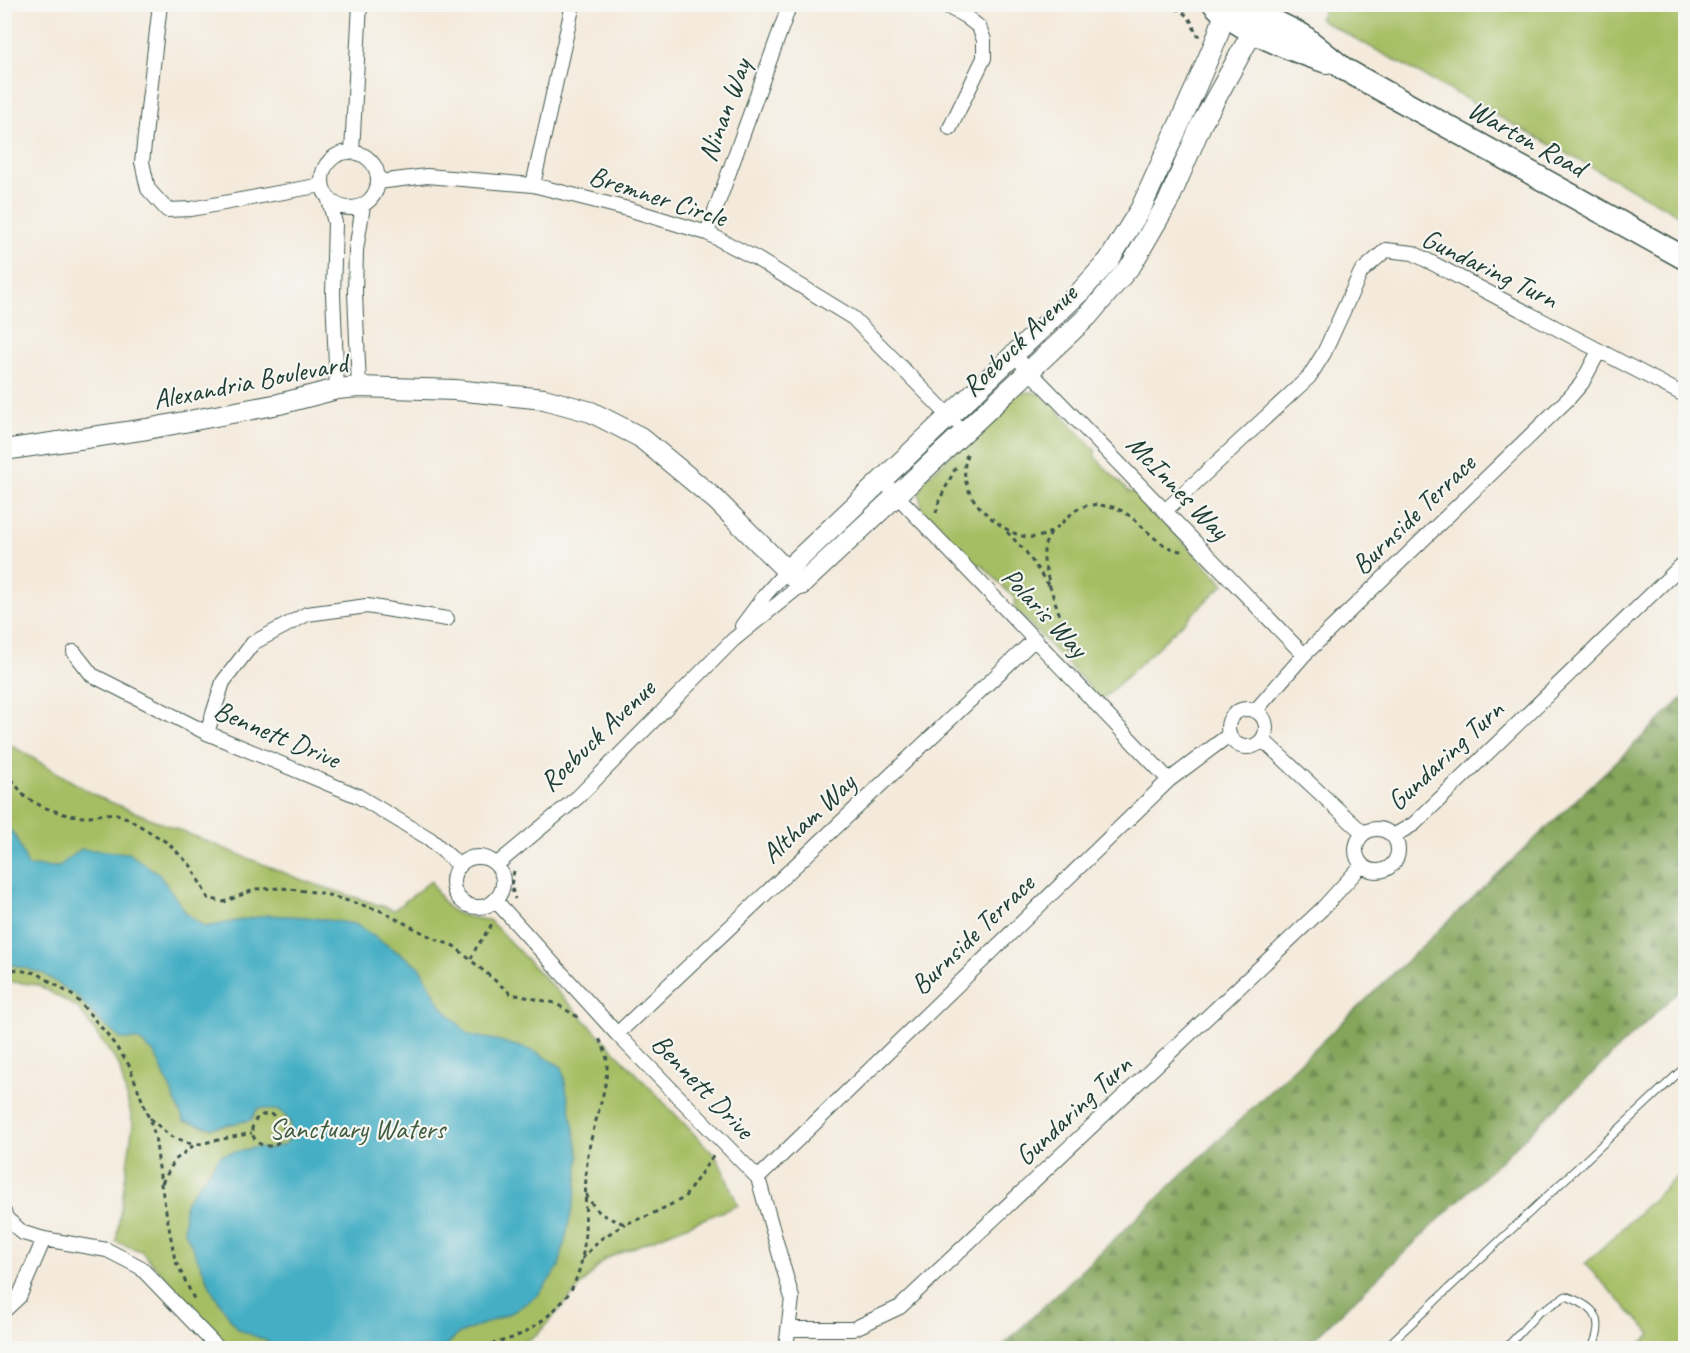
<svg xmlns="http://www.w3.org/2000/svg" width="1690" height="1353" font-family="Caveat,sans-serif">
<defs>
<pattern id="forest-firs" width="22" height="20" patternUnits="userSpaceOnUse" patternTransform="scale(1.5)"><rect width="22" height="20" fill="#84a55a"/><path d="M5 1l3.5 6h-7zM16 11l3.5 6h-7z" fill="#6b884b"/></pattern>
</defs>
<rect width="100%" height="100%" fill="#f6f6f2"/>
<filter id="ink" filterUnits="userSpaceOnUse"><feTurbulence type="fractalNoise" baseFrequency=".0167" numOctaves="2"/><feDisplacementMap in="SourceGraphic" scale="12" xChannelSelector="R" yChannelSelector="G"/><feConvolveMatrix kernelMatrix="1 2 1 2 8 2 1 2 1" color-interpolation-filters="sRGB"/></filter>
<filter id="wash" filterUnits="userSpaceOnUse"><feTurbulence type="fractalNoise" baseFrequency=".008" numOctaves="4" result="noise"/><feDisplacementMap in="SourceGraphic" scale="24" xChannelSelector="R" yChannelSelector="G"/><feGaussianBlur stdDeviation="1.35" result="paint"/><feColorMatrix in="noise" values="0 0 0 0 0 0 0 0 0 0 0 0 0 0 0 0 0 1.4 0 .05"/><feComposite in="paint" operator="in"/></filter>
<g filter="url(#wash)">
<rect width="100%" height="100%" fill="#f4eadb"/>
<path fill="#a6be64" stroke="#627e4c" stroke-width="1.5" d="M 1327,4 L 1685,5 L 1685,218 L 1319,19 Z
M 1020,392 L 1034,392 L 1046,397 L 1095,450 L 1095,457 L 1129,492 L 1135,492 L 1224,584 L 1102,700 L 1014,608 L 1015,599 L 982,565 L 972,563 L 922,511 L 919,493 L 924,480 Z
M 4,741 L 98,797 L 302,880 L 394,910 L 431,881 C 447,913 454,916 489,920 L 718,1159 L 738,1205 L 605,1259 L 536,1336 L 511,1348 L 231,1348 L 141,1251 L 116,1242 L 133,1124 L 119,1065 L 78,1008 L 38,985 L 5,981 Z
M 1685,1169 L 1685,1348 L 1641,1348 L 1639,1346 L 1651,1334 L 1585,1264 Z"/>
<path fill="url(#forest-firs)" stroke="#527147" stroke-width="1.5" d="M 1685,696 L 1685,985 L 1304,1348 L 1000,1348 Z"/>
<path fill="#45aec4" stroke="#32767c" stroke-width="1.5" d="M 5,824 L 16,837 L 28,866 L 58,867 L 81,849 L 128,853 L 158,873 L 187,914 L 205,927 L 268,915 L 307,917 L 355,924 L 419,966 L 442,1007 L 469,1035 L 496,1040 L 534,1051 L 562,1067 L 579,1155 L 576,1192 L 559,1267 L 538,1295 L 513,1312 L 457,1335 L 444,1348 L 270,1348 L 267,1341 L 237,1329 L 214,1294 L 184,1229 L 185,1203 L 221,1155 L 257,1147 L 266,1150 L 285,1144 L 292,1137 L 290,1122 L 281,1111 L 258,1108 L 251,1120 L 212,1128 L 184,1121 L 155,1054 L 138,1040 L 121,1039 L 98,1020 L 78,997 L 42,973 L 5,963 Z"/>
</g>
<g filter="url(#ink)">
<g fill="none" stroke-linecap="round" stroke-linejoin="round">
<defs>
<path id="lane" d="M 1295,8 L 1296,4
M 1385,1348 L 1686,1066
M 1506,1348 L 1538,1313 L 1566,1296 C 1595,1307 1606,1318 1592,1348"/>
<path id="street" d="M 160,4 L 142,162 L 148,189 L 167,210 L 191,209 L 322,185
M 943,4 L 965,16 L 979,27 L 984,40 L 984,58 L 950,128
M322 180a28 28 0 1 1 56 0a28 28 0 1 1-56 0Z
M 352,152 L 360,4
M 378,182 L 427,176 L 533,185 L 628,209 L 707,233 L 757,259 L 853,318 L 954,421
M 533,185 L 573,4
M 329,200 L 335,223 L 333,294 L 337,389
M 707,233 L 790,4
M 1014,355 L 1304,655
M 359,387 L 355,293 L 356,250 L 363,206
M 882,480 L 1169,780
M 1166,510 L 1309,377 L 1324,353 L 1361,272 L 1386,250 L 1413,253 L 1686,396
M 742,626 L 765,595 L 787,570
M 74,652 L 92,675 L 207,733 L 358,796 L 430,839 L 460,866
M1228 728a19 19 0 1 1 38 0a19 19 0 1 1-38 0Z
M 1256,710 L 1304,655 L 1569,398 L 1582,383 L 1599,351
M 207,733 L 223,682 L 253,643 L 307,614 L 367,606 L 447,619
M 1263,740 L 1363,833
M1356 850a21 21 0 1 1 42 0a21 21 0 1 1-42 0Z
M 1393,836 L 1414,824 L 1686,561
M453 882a25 25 0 1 1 50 0a25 25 0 1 1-50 0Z
M 496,865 L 578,797 L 733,640 L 801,585
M 495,900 L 617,1034 L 758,1178 L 792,1298 L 786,1348
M 617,1034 L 1035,639
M 758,1178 L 1169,780 L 1229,735
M 4,1212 L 6,1218 L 23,1233 L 44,1239 L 107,1250 L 140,1267 L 218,1348
M 4,1311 L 19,1297 L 44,1239
M 788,1329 L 853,1329 L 900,1307 L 1322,909 L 1361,866"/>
<path id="secondary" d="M 4,450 L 147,429 L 279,404 L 337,389 L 359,387 L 455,390 L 544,399 L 591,412 L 640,437 L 716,500 L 801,585 L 1088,316 L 1132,264 L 1169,200 L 1201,125 L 1259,20
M 787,570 L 1081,291 L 1109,260 L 1141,208 L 1195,89 L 1216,40 L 1228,4"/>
<path id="primary" d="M 1214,4 C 1236,30 1295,51 1327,62
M 1240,4 L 1302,35 L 1344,69 L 1686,259"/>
</defs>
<use href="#lane" stroke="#3f574d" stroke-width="9"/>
<use href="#street" stroke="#3f574d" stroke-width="16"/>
<use href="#secondary" stroke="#3f574d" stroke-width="22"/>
<use href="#primary" stroke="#3f574d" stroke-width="25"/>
<path stroke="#3f574d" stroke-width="3" stroke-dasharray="4.5 4.5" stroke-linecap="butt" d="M 1167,4 C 1185,13 1191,15 1196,35 L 1200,35
M 967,454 C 958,485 975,507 999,524 C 1010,532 1023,539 1037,537 C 1068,531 1068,498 1105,506 C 1109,506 1115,507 1118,509 C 1141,519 1157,550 1183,551
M 936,513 L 939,501 L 957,465
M 1007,532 L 1026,552 L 1049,586
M 1051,533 L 1044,546 L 1044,561 L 1050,587 L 1070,645 L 1071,657
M 4,775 L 10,777 L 25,797 L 43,807 L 64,814 L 82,817 L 114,813 L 127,818 L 168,843 L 191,866 L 208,898 L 224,902 L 256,889 L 282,888 L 321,893 L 379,910 L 437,940 L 454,946 L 511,994 L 555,1003 L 581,1019
M 514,871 L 511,885 L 515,899
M 471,959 L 476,948 L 494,921
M 4,968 L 37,973 L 75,997 L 107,1034 L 129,1065 L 155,1135 L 161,1184 L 175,1260 L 195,1301
M252 1130a16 16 0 1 1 32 0a16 16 0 1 1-32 0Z
M 150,1118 L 170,1136 L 194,1145
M 162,1183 L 175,1160 L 194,1145 L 252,1133
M 586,1194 C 597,1214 604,1217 625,1224 L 650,1215 L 684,1198 L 715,1153
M 582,1259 L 599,1240 L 625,1224
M 483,1348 C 494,1342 506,1341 517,1336 C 536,1328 562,1306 572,1288 C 594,1246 580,1194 589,1149 C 594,1122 605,1097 607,1069 C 608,1058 605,1048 599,1039"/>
<use href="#lane" stroke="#fff" stroke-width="7"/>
<use href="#street" stroke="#fff" stroke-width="14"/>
<use href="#secondary" stroke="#fff" stroke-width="20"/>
<use href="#primary" stroke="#fff" stroke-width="22"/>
</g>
</g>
<g text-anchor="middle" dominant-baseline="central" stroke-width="4.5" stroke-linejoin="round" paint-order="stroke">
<g font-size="28" fill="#1f3d34" stroke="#f6f6f2">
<text transform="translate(724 110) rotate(-70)">Ninan Way</text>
<text transform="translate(1527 138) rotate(29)">Warton Road</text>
<text transform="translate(658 196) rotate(18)">Bremner Circle</text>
<text transform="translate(1490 268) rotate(26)">Gundaring Turn</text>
<text transform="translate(1019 340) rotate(-44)">Roebuck Avenue</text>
<text transform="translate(250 381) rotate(-11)">Alexandria Boulevard</text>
<text transform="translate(1178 487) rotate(46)">McInnes Way</text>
<text transform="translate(1413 514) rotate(-44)">Burnside Terrace</text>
<text transform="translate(1045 612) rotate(47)">Polaris Way</text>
<text transform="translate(277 734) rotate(23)">Bennett Drive</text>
<text transform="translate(597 735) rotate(-44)">Roebuck Avenue</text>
<text transform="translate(1445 755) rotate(-43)">Gundaring Turn</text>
<text transform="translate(808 818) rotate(-43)">Altham Way</text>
<text transform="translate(972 934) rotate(-44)">Burnside Terrace</text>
<text transform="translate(703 1086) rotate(46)">Bennett Drive</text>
<text transform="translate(1073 1110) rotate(-43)">Gundaring Turn</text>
</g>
<g font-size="28" fill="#415d40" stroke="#f6f6f2">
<text x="357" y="1128">Sanctuary Waters</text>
</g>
</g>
<rect width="1690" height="1353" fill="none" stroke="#f6f6f2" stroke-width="24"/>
</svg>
